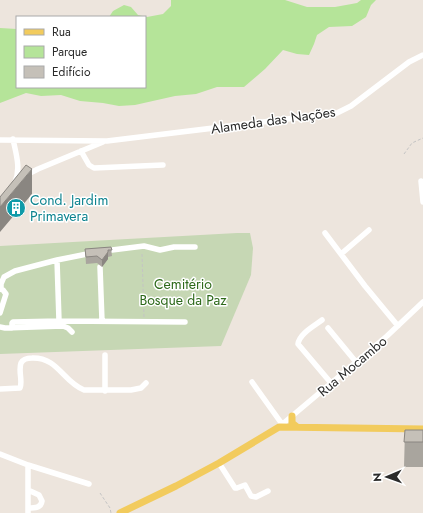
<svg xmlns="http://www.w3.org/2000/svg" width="423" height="513" font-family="Jost,sans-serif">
<rect width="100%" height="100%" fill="#ede5dd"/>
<path fill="#b5e499" d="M 171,0 L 285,0 L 307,7 L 335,7 L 357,3 L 361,0 L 376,0 L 371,5 L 366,17 L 352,26 L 329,27 L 317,35 L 314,44 L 309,55 L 297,54 L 283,50 L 265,69 L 244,87 L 217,87 L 196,94 L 175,96 L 135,105 L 119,106 L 103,103 L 80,101 L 61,95 L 41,96 L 26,93 L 0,103 L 0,28 L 17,29 L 17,87 L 145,87 L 145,17 L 109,17 L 113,11 L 124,5 L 131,7 L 138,15 L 147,17 L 163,14 L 171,6 Z"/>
<path fill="#c6d7b4" d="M 237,233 L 250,233 L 253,248 L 251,275 L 221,346 L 0,354 L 0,246 Z"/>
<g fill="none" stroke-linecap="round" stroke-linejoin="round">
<path stroke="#c4c4c4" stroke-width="1" stroke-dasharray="3 2" stroke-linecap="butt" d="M 404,154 L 412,143 L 423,138
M 142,254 L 144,317
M 100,493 L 110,508 L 111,513"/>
<path stroke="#fff" stroke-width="5.5" d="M 13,139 C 16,154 21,168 15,182
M 0,140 L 107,141 L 337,113 L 351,106 L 409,62 L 423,55
M 81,151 L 89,165 L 94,168 L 163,165
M 26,175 L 38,169 L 103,142
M 421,181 L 423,202
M 325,233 L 365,286 L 398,326
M 104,251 L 144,246 L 160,250 L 174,247 L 195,247
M 341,254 L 369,230
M 57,260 L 59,321
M 100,267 L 102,321
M 0,289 L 3,290 L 6,294 L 0,313
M 1,289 L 1,284 L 4,277 L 15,271 L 57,260 L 92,253
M 322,320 C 314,326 299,334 298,344 L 331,383
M 0,327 L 5,328 L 63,326 L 68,328 L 72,332
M 12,328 L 12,323 L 13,322 L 59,321 L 185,322
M 328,328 L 356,362
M 105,355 L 105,391
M 252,382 L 282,424
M 0,389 L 20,388 C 23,381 18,371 21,363 C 23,359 28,358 32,358 C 58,357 63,382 84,390 L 131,390 L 141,388 L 146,383
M 279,427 L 387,336 L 423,302
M 0,454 L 28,465 L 89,484
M 219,463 L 235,488 L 237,488 L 245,485 L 251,496 L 256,497 L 268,491
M 28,508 C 35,508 41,508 42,501 L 39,495 L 28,490
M 28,513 L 28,465"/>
<path stroke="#f2cb5d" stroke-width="7" d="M 292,416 L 292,423 L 297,427
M 120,513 L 176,486 L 219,463 L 279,427 L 423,429"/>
</g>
<path fill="#a9a59e" d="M 111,247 L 112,256 L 108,257 L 108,259 L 102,267 L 97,263 L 86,264 L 85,249 Z
M 405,430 L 423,430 L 423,467 L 404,467 Z"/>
<path fill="#8a8681" d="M 32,169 L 32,194 L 0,232 L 0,207 Z
M 108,252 L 108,259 L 102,267 L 102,260 Z"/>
<path fill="#c5c0b8" stroke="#8a8681" d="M 26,165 L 32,169 L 0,207 L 0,197 Z
M 111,247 L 112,250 L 108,250 L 108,252 L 102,260 L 97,256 L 86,257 L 85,249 Z
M 405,430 L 423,430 L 423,442 L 404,442 Z"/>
<defs>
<symbol id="building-disc" viewBox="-11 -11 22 22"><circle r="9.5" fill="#0f9aa8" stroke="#fff"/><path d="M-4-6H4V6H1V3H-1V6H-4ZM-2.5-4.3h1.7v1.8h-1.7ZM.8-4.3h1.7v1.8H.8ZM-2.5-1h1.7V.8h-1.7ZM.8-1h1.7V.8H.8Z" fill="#fff"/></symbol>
</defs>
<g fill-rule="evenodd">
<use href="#building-disc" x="5" y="197" width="22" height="22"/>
</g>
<g text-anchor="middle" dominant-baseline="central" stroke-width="3" stroke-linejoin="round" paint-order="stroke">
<g font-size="14" fill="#2b2b2b" stroke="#fff">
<text transform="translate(273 120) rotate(-8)">Alameda das Nações</text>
<text transform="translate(352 366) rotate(-40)">Rua Mocambo</text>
</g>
<g font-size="14" fill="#0d838f" stroke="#fff" text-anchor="start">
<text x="30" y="200">Cond. Jardim<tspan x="30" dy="16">Primavera</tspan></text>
</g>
<g font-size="14" fill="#2d691a" stroke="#fff">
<text x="183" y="284">Cemitério<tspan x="183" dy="16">Bosque da Paz</tspan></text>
</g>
</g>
<rect x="16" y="16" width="130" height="72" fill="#ffffff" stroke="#aaaaaa"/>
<rect x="24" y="29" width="20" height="6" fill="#f2cb5d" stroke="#aaaaaa"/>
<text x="52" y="36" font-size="12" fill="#2b2b2b">Rua</text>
<rect x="24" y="46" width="20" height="12" fill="#b5e499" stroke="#aaaaaa"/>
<text x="52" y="56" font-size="12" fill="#2b2b2b">Parque</text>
<rect x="24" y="66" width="20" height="12" fill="#c5c0b8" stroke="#aaaaaa"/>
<text x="52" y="76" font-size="12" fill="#2b2b2b">Edifício</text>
<g transform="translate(387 477) rotate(268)" stroke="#ffffff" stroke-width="3" paint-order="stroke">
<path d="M0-3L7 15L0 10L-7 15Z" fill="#2b2b2b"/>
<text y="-6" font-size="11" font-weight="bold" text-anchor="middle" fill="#2b2b2b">N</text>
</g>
</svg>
